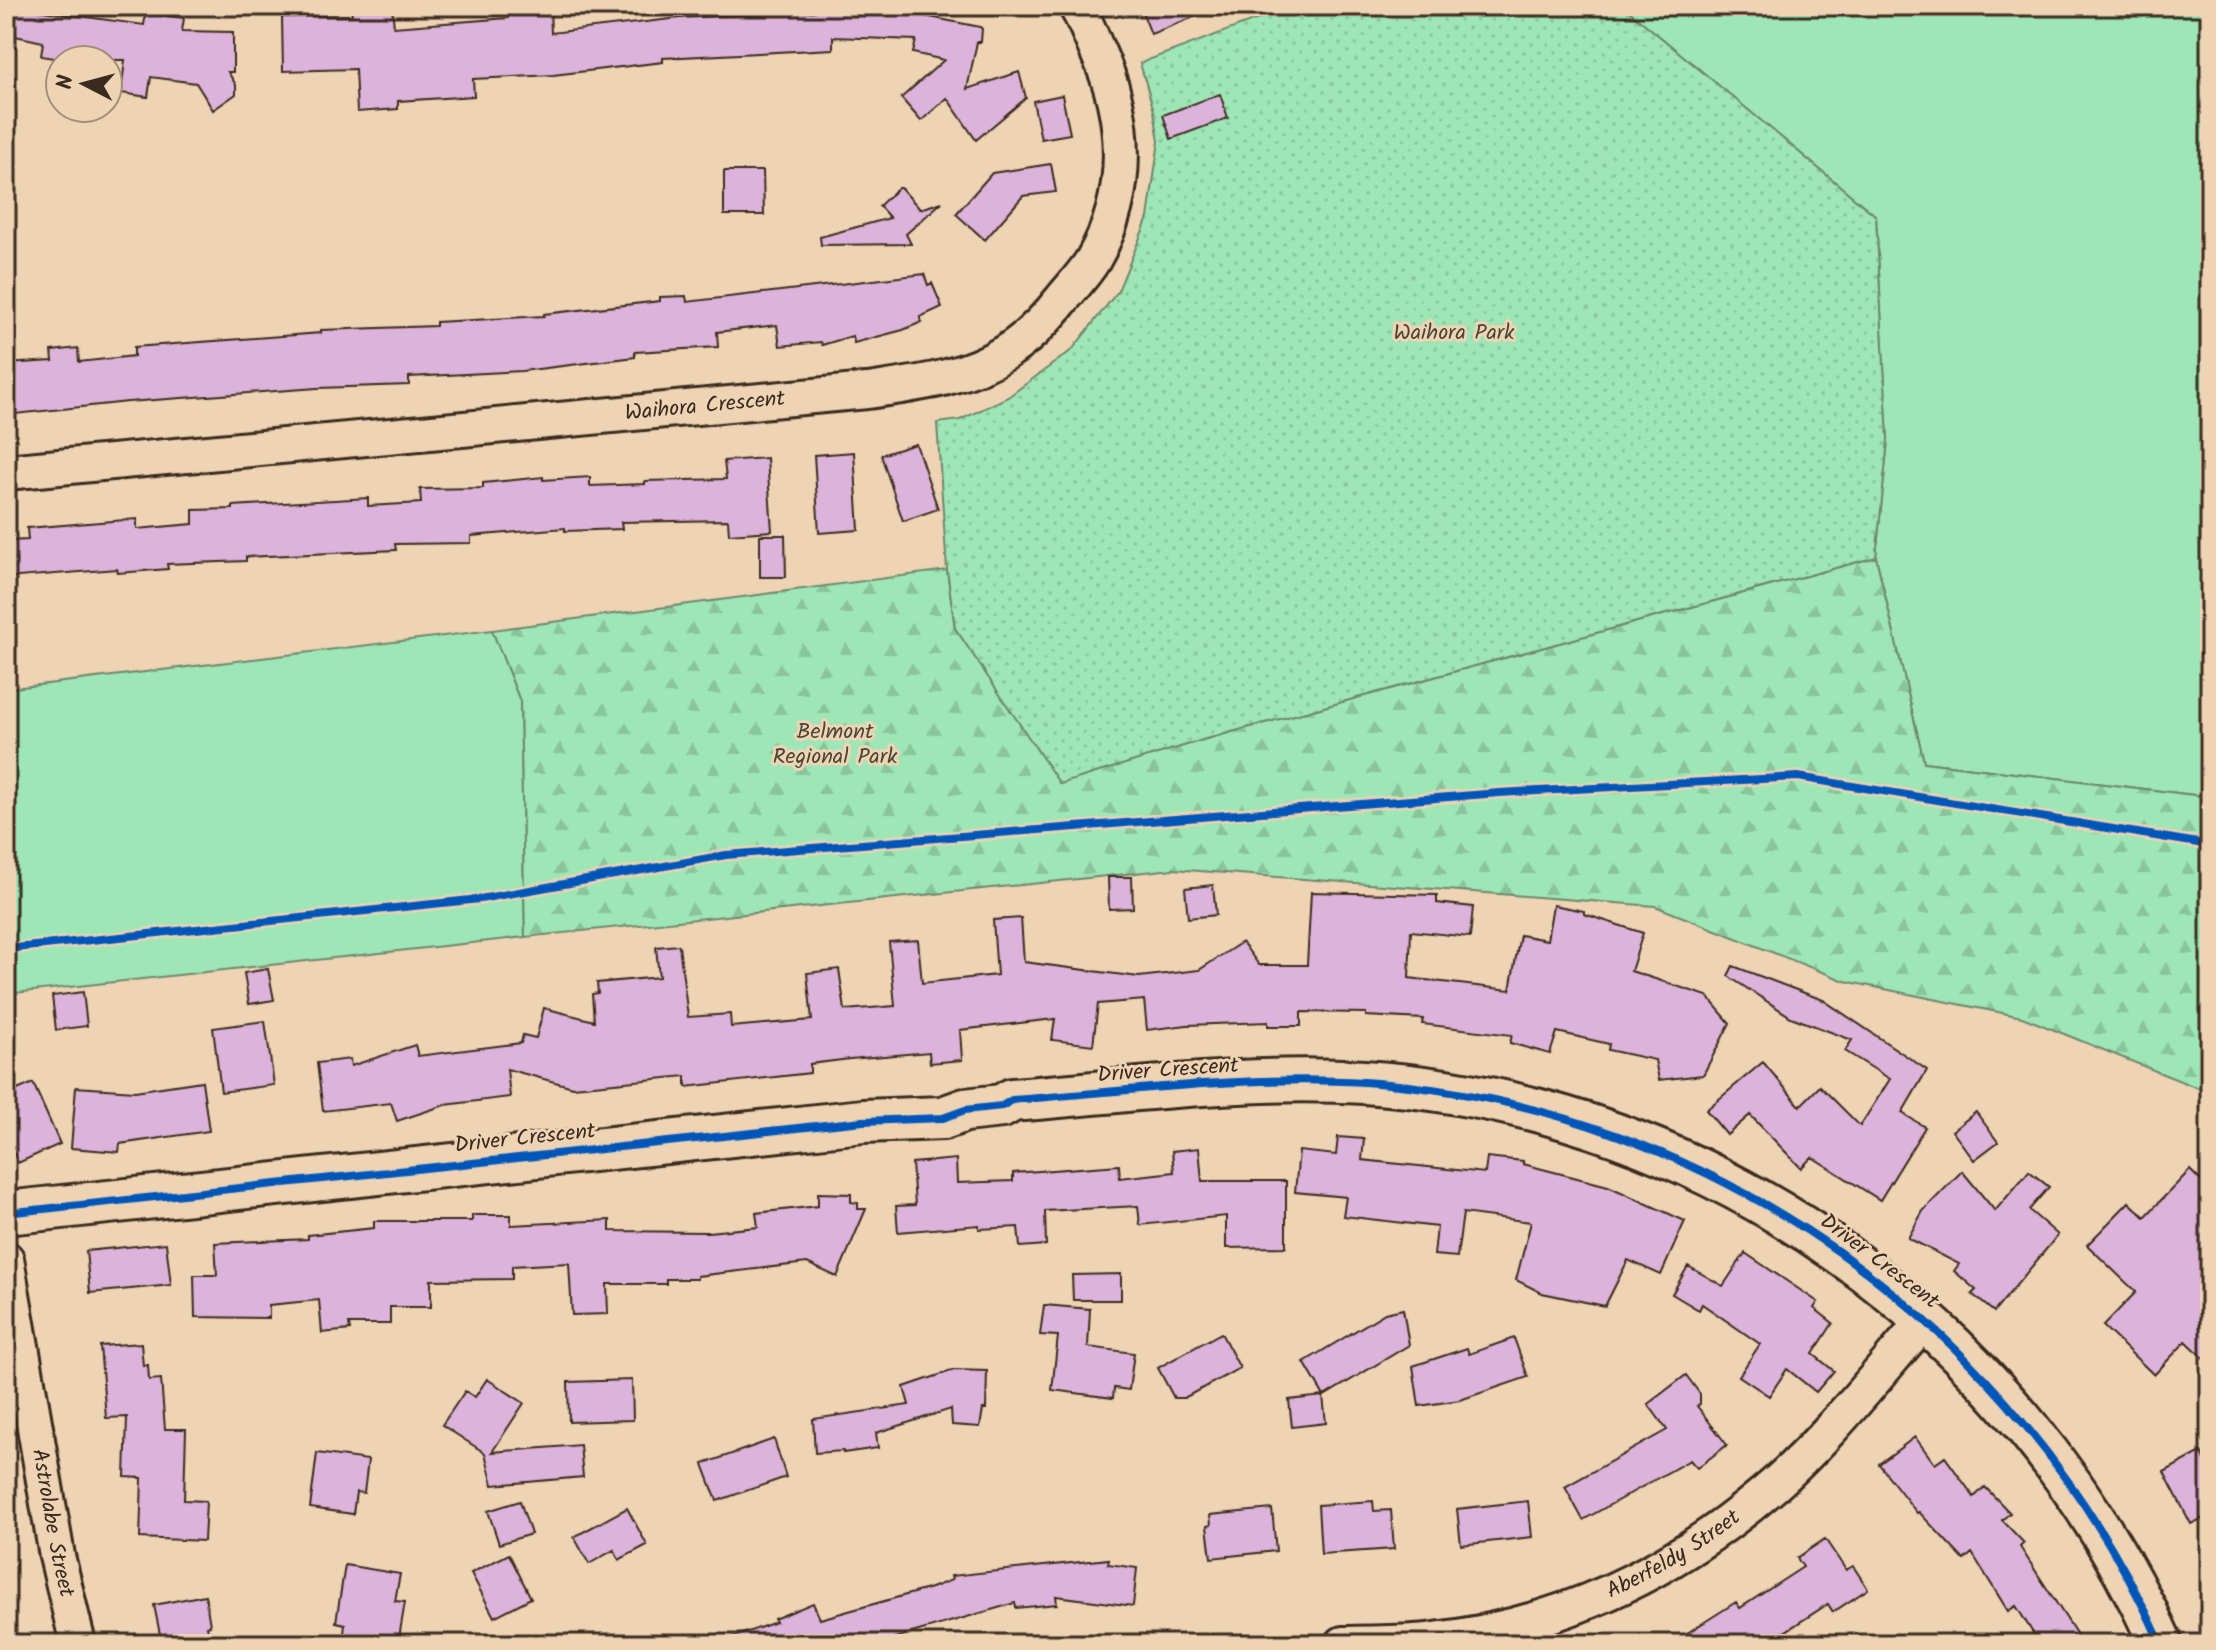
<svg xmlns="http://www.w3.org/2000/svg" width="2216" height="1650" font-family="Kalam,sans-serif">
<defs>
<pattern id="forest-firs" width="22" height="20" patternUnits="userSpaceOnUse" patternTransform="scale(2)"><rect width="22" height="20" fill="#9ee6b5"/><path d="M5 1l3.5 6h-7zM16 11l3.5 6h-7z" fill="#89c59b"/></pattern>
<pattern id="park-dots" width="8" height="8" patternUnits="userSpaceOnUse" patternTransform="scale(2)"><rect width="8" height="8" fill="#9ee6b5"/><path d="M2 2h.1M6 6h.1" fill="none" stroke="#89c59b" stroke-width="1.8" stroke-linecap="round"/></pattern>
</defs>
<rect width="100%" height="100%" fill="#eed3b5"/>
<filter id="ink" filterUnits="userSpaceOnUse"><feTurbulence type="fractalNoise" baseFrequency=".0125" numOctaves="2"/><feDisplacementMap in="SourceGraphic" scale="16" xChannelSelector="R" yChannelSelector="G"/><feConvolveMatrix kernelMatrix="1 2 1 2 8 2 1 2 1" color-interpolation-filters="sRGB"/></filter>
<g filter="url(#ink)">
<path fill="#9ee6b5" stroke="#6c886a" stroke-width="2" d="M 1623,6 L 2210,6 L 2210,797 L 1924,762 L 1876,557 L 1888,440 L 1876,216 Z
M 492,630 L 520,701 L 525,937 L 6,994 L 6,689 Z"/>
<path fill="url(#forest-firs)" stroke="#6c886a" stroke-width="2" d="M 1876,557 L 1924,762 L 2210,797 L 2210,1093 L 2022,1017 L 1845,981 L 1655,906 L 1173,869 L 525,937 L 520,701 L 492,630 L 947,570 L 955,628 L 1061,783 L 1206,739 Z"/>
<path fill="url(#park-dots)" stroke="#6c886a" stroke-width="2" d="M 1293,6 L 1623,6 L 1876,216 L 1888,440 L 1876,557 L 1206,739 L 1060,784 L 955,628 L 947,570 L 937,423 L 960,420 L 1008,397 L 1072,350 L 1118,291 L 1148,218 L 1159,141 L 1154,111 L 1140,63 Z"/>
<path fill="#dcb3da" stroke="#3b2a1e" stroke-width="2" d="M 6,6 L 144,25 L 146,13 L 184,18 L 182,31 L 233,32 L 233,72 L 228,72 L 236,85 L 236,94 L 213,110 L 196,83 L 151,77 L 148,97 L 121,93 L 125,60 L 66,60 L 41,56 L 43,42 L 6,34 Z
M 815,6 L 889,6 L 889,9 L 980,27 L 982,29 L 981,42 L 977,42 L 967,89 L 1019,72 L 1026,98 L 976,140 L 947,98 L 921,121 L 901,98 L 944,60 L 913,53 L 916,40 L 833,37 L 833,49 L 663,58 L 663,62 L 553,75 L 473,79 L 474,96 L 398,101 L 398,109 L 357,112 L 355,69 L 283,71 L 282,17 L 352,15 L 351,10 L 392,7 L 394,27 L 508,18 L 508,10 L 550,8 L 551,33 L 680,18 L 815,11 Z
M 1140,6 L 1217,6 L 1217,8 L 1151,34 Z
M 1220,94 L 1228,118 L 1171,139 L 1163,115 Z
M 1062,95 L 1070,134 L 1041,139 L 1033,101 Z
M 1051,164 L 1056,192 L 1023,196 L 985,240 L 956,214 L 992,173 Z
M 724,171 L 763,171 L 764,215 L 724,215 Z
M 898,188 L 901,188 L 920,209 L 942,202 L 906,234 L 911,244 L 821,245 L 820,237 L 890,218 L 879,206 Z
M 924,274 L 928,285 L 932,283 L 942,307 L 920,317 L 922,322 L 903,330 L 854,343 L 852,336 L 822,345 L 821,342 L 780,346 L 777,325 L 717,332 L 718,347 L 635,352 L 635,357 L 522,371 L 409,377 L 409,385 L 317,388 L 128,402 L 6,415 L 6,364 L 53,361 L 52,351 L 78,348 L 79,362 L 134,356 L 134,347 L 321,333 L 321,330 L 436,326 L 436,322 L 544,316 L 544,314 L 660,301 L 660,297 L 686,296 L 687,302 Z
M 916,444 L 938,509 L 903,521 L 881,455 Z
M 854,452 L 859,530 L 819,533 L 814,455 Z
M 767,458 L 772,531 L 729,534 L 728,520 L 621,522 L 622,529 L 565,531 L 565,528 L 471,536 L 471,543 L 395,544 L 396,550 L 246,557 L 246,561 L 167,564 L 168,569 L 118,573 L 117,569 L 6,578 L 6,541 L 28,540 L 27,528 L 137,519 L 137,529 L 193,524 L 193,510 L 233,509 L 233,506 L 368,498 L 368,506 L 421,503 L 420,489 L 483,488 L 483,483 L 543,477 L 543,480 L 590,477 L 590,486 L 645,484 L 645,481 L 726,479 L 724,461 Z
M 760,535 L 785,535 L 786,577 L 760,577 Z
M 1108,877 L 1132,877 L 1133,908 L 1109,909 Z
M 1213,885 L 1216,915 L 1188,918 L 1185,888 Z
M 1311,892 L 1437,895 L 1437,903 L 1473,907 L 1470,937 L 1411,931 L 1409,978 L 1510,990 L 1520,935 L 1547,940 L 1553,905 L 1584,911 L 1584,914 L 1643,933 L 1631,971 L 1707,996 L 1730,1023 L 1703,1075 L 1659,1080 L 1655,1060 L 1608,1050 L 1609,1044 L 1557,1032 L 1550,1054 L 1510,1043 L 1512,1035 L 1422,1024 L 1423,1019 L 1366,1016 L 1366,1013 L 1301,1012 L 1301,1026 L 1268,1026 L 1268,1022 L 1187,1025 L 1147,1030 L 1144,1000 L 1098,1004 L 1093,1045 L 1052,1040 L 1055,1019 L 960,1030 L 962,1060 L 930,1063 L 929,1052 L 850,1059 L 810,1064 L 810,1073 L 686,1087 L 686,1076 L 573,1087 L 507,1069 L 510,1097 L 445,1105 L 397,1121 L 391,1103 L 323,1111 L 317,1063 L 350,1059 L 351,1066 L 415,1045 L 418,1056 L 521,1043 L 523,1035 L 536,1038 L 544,1008 L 594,1021 L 592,994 L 598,993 L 597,983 L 659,977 L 656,947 L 679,945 L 688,1017 L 730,1014 L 731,1027 L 812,1020 L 807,973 L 839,969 L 845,1010 L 895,1006 L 889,942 L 918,940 L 922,983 L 997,975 L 993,920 L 1021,918 L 1024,962 L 1139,977 L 1199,970 L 1242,942 L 1259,965 L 1307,965 Z
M 1733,966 L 1823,1000 L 1927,1070 L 1902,1113 L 1925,1127 L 1880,1200 L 1812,1157 L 1801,1168 L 1750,1115 L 1727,1135 L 1706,1110 L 1763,1062 L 1800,1106 L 1820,1086 L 1860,1126 L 1890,1079 L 1845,1051 L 1852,1040 L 1791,1017 L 1728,976 Z
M 268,969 L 274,1000 L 249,1004 L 244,973 Z
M 83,992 L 87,1026 L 56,1030 L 52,996 Z
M 265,1021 L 274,1085 L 221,1092 L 213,1028 Z
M 202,1081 L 209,1131 L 120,1144 L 119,1152 L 71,1148 L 76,1087 L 135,1091 Z
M 33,1083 L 60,1144 L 18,1163 L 6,1135 L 6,1095 Z
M 1976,1112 L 1998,1142 L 1974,1160 L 1952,1131 Z
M 1338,1137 L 1364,1139 L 1362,1160 L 1485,1173 L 1487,1157 L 1523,1161 L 1523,1164 L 1608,1186 L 1685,1221 L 1661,1275 L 1628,1260 L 1605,1306 L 1542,1293 L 1516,1280 L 1531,1222 L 1463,1213 L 1457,1257 L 1434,1255 L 1437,1227 L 1343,1216 L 1346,1197 L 1295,1192 L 1299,1151 L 1336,1155 Z
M 1199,1148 L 1202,1181 L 1286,1181 L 1286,1247 L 1226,1248 L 1226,1216 L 1140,1225 L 1138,1206 L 1045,1211 L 1046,1245 L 1020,1247 L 1018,1227 L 979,1229 L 979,1225 L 898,1232 L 896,1206 L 915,1205 L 912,1163 L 956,1159 L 957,1183 L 1013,1181 L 1013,1173 L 1119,1165 L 1120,1178 L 1174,1172 L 1172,1151 Z
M 2190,1170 L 2210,1190 L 2210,1364 L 2186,1341 L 2154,1375 L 2103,1326 L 2136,1292 L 2087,1245 L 2129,1202 L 2145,1217 Z
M 1962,1171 L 1995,1211 L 2029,1171 L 2049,1187 L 2029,1210 L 2058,1235 L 1994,1312 L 1972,1294 L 1976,1290 L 1954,1271 L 1959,1264 L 1908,1238 L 1923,1211 Z
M 818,1193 L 851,1194 L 851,1202 L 858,1203 L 858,1209 L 866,1209 L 837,1277 L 807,1263 L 697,1276 L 697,1279 L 666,1279 L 666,1284 L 607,1284 L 608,1314 L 572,1315 L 569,1263 L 512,1266 L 512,1279 L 431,1280 L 431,1307 L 390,1307 L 390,1324 L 349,1324 L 350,1330 L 322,1333 L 319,1300 L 269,1305 L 269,1318 L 195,1317 L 194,1275 L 217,1275 L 215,1243 L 308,1239 L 308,1235 L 374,1228 L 374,1221 L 472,1221 L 472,1215 L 511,1215 L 511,1225 L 610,1220 L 610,1231 L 708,1232 L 758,1227 L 756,1213 L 818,1206 Z
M 166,1243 L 171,1285 L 90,1293 L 86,1251 Z
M 1745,1253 L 1818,1302 L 1814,1308 L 1833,1323 L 1813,1354 L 1834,1371 L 1816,1392 L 1787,1369 L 1769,1396 L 1739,1376 L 1760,1344 L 1702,1304 L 1699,1310 L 1672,1294 L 1688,1266 L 1723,1286 Z
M 1121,1274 L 1121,1300 L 1073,1300 L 1072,1275 Z
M 1044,1305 L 1090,1309 L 1088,1347 L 1134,1353 L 1129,1390 L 1114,1388 L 1113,1398 L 1052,1390 L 1058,1336 L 1040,1335 Z
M 1403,1309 L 1409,1345 L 1324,1396 L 1304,1362 L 1385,1313 Z
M 1221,1333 L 1240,1368 L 1184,1398 L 1174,1398 L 1158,1368 Z
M 1514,1338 L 1528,1377 L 1460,1400 L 1419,1406 L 1413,1366 L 1467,1348 L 1469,1354 Z
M 141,1343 L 143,1366 L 148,1365 L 149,1380 L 161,1379 L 165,1429 L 186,1429 L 184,1500 L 206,1501 L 204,1541 L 140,1538 L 142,1478 L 125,1477 L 127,1417 L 106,1418 L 100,1346 Z
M 954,1370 L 987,1371 L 986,1409 L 983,1409 L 980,1427 L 952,1425 L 951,1409 L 876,1433 L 878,1448 L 843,1453 L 843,1451 L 815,1453 L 813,1419 L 909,1405 L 904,1387 Z
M 1686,1375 L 1700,1394 L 1700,1404 L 1697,1406 L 1727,1445 L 1697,1468 L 1690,1460 L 1583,1520 L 1565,1487 L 1667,1430 L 1648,1404 Z
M 487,1379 L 524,1403 L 492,1452 L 580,1445 L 583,1477 L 493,1485 L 485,1453 L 442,1425 L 465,1391 L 475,1397 Z
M 632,1380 L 633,1420 L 569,1422 L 568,1382 Z
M 1323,1396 L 1326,1423 L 1292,1427 L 1289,1400 Z
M 1915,1437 L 1935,1464 L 1945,1457 L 1974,1497 L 1985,1487 L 2010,1513 L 2002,1520 L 2024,1543 L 2020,1547 L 2083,1644 L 2040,1644 L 2016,1606 L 2008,1611 L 1972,1553 L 1964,1560 L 1919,1512 L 1917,1513 L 1879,1464 Z
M 774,1439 L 786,1477 L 717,1501 L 703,1464 Z
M 2201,1452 L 2210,1469 L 2210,1515 L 2191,1524 L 2164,1472 Z
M 317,1453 L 368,1460 L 364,1493 L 356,1492 L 353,1514 L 310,1508 Z
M 520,1501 L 531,1534 L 499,1544 L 488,1511 Z
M 1373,1501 L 1374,1511 L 1391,1510 L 1394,1549 L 1321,1554 L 1318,1505 Z
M 1528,1501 L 1532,1537 L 1461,1545 L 1457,1509 Z
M 627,1508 L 647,1545 L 619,1560 L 614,1550 L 589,1564 L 574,1537 Z
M 1272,1509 L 1276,1551 L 1211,1558 L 1207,1526 L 1211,1525 L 1210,1515 Z
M 1825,1539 L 1846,1570 L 1853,1566 L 1868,1589 L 1833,1612 L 1828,1604 L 1766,1644 L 1670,1644 L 1736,1602 L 1740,1608 L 1803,1567 L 1797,1558 Z
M 509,1554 L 531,1598 L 494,1617 L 471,1573 Z
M 1109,1559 L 1108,1564 L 1137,1568 L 1133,1606 L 1056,1596 L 1057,1604 L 1016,1608 L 1015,1603 L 874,1644 L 725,1644 L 725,1640 L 776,1622 L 774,1619 L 813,1603 L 820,1619 L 931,1588 L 952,1580 L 951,1576 Z
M 345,1565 L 400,1574 L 395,1601 L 405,1602 L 398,1644 L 343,1644 L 345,1624 L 336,1622 Z
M 205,1595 L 210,1625 L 207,1626 L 210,1641 L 195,1644 L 162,1644 L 154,1605 Z"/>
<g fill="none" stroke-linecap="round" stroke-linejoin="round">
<defs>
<g id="minor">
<path id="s1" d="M 6,472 L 867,391 C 914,384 965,379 1006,352 C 1027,339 1048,317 1063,298 C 1073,286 1085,273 1093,260 C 1131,194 1128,117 1097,50 C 1090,35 1085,19 1076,6"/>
<path id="s2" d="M 6,1259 L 57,1556 L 78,1644"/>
<path id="s3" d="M 1343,1644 C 1371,1643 1400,1644 1428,1641 C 1557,1627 1667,1576 1766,1492 C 1823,1444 1876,1376 1926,1319"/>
</g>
<path id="tertiary" d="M 6,1213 L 863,1121 L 943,1118 L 965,1110 L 1002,1106 L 1012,1100 C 1128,1091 1247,1075 1364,1082 C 1713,1105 2019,1327 2161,1644"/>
</defs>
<use href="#minor" stroke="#3b2a1e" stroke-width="40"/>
<use href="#tertiary" stroke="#3b2a1e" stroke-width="48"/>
<use href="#minor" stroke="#eed3b5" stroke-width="34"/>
<use href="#tertiary" stroke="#eed3b5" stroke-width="42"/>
<defs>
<path id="cycleway" d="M 6,949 L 480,899 L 726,855 L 1499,793 L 1798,777 L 2210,845
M 6,1213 L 863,1121 L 943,1118 L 965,1110 L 1002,1106 L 1012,1100 C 1128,1091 1247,1075 1364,1082 C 1713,1105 2019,1327 2161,1644"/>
</defs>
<use href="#cycleway" stroke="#eed3b5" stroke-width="13"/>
<use href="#cycleway" stroke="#0057b8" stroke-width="8"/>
</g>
</g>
<g text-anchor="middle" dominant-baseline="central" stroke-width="6" stroke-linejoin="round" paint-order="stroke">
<g font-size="22" fill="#4a4635" stroke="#eed3b5">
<text x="1454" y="333">Waihora Park</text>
<text x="835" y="732">Belmont<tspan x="835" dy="25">Regional Park</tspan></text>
</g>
<g font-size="22" fill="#3b2a1e" stroke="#eed3b5">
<text stroke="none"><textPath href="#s1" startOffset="702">Waihora Crescent</textPath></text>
<text transform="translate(1168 1071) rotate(-4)">Driver Crescent</text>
<text transform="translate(525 1139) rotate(-6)">Driver Crescent</text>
<text transform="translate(1879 1262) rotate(37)">Driver Crescent</text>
<text stroke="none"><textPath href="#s2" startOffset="268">Astrolabe Street</textPath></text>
<text stroke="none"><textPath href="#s3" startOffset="348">Aberfeldy Street</textPath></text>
</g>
</g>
<rect width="2216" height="1650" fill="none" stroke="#eed3b5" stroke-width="32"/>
<rect x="16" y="16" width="2184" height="1618" fill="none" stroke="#3b2a1e" stroke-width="3" filter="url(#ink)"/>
<g transform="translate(84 84) rotate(276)"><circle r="38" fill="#eed3b5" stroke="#a68f79" stroke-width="2"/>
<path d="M0-6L14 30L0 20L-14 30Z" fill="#3b2a1e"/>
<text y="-12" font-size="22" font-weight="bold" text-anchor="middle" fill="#3b2a1e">N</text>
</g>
</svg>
